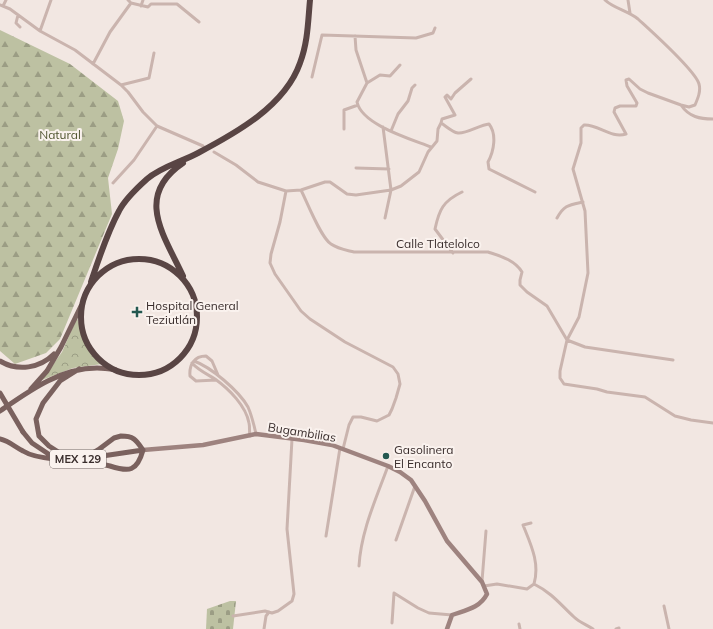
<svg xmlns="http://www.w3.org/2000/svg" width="713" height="629" font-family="Mulish,sans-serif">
<defs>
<pattern id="forest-firs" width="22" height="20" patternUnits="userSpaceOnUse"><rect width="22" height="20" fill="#bdc1a2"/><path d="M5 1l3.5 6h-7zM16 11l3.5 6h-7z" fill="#9b9d84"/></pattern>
<pattern id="cemetery-stones" width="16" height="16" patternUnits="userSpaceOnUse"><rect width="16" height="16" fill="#bdc1a2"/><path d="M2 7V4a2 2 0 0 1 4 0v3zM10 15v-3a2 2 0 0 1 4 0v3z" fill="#9b9d84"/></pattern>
<pattern id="park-crowns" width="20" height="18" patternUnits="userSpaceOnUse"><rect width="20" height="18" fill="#bdc1a2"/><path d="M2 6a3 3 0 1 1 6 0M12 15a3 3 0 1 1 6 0" fill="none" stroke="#9b9d84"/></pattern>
</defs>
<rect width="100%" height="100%" fill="#f2e7e2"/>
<path fill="url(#forest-firs)" d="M 0,30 L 70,64 L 118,101 L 124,121 L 118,149 L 108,178 L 112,214 L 60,339 L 46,353 L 15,364 L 0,351 Z"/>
<path fill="url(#cemetery-stones)" d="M 230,601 L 236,601 L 233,629 L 206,629 L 207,609 Z"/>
<path fill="url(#park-crowns)" d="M 77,318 C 83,338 87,349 102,364 L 73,368 L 42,380 L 62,352 Z"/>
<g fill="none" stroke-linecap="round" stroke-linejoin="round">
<path stroke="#cab4ae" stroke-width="3" d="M 128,0 L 131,3 L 148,7 L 151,4 L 177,4 L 199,22
M 605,0 C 613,8 628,11 638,19 C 651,31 695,70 699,84 C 701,91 698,98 695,105 L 689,107 L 681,105 L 648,93 L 640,89 L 629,79 L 626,80 L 627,86 L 637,103 L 636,106 L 620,106 L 615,108 L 614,112 L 626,134 C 611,139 598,124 584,125 L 581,128 L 581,143 L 573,169 L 585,211 L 588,273 L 579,317 L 567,340 L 560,371 L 560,378 L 564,384 L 597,389 L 607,392 L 645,397 L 675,416 L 691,420 L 713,423
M 628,0 L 630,13
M 0,5 L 10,9 L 40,31 L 75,50 L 121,85 L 128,92 L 143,112 L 157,126 L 203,146
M 3,6 L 6,0
M 141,6 L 143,0
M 18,15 L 16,23 L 20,27
M 40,31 L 51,0
M 355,36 L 356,50 L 367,83 L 357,102 C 362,125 411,139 431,147
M 93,64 L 110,32 L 131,3
M 312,77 L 322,35 L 416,38 L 433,33 L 435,28
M 367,83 L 380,75 L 390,76 L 400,65
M 121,85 L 149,78 L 154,53
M 447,95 L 451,99 L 455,93 L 471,79
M 681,105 C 689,117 700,119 713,119
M 441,123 L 442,119 L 455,115 L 445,97 L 447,95
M 383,127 L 391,190 L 385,218
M 344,129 L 344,110 L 358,105
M 391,131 L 398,114 L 408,101 L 412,88 L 415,85
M 214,152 L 236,165 L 258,182 L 286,191 L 301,190 L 325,182 L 330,182 L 347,194 L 356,195 L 391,190 L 401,186 L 419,172 L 428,152 L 437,141 L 438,129 L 441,123 C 446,126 452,132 458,133 C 466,134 480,125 489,124 C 497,134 494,151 488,162 L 489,169 L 535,192
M 356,168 L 389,169
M 113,183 L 134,160 L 157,126
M 301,190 C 307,202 321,238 331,244 C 338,249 346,250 354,252 L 488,252 C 500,256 515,260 522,272 L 520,280 L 520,285 L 527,292 L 547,306 L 567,340
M 286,191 L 280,222 L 271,254 L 270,263 L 275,274 L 301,311 L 310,319 L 345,342 L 393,367 L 398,374 L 400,384 L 396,398 L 392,409 L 389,415 L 377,421 L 361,417 L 353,417 L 349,425 L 343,449
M 557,218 C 564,205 569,205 583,202
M 453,253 L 435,229 C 439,210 443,201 462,192
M 567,340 L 585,347 L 673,360
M 194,361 C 211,367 239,391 248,407 C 252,416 254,425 256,434
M 192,363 C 198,370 207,374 215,379 C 229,389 246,406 249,423 C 250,427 249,432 250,436
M 216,380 L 196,381 L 190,376 C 189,365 194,356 206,356 L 212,361 L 218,375
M 531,523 L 523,525 C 531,545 540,563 534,584
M 326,536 L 340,448
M 396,540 L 415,486
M 359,566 C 361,531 376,499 388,466
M 482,581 L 486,531
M 534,584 C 552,593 560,604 574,617 C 579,622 587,625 593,629
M 484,586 L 497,584 L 527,589 L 534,584
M 664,606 L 669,629
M 233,616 L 265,611 L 272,613 L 278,611 L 292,601 L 294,594 L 287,529 L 292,439
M 392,623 L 394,593 L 418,608 L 429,613 L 452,615
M 519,624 L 520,629
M 264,629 L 266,616 L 269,612
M 616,629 L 619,628"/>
<path stroke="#9e837f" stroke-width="4.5" d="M 143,450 L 203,445 L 256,434 L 304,440 L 332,445 L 388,466 L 400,472 L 411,480 L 425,501 L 447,541 L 482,582 L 487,594 C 480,608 466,610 452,615 L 447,629"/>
<path stroke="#7a615e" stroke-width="5" d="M 0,361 C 18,372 40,368 54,354
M 31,389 L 47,371 L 61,347 L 81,306
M 0,411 C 29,391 60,368 97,368 C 103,368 110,369 116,370
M 23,432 L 32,443 L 56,459 L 82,459 L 143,450
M 121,436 C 134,436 136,440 143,450 C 137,472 129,472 110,466 C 101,464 92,463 84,462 L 82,459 L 98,450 L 114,438 Z
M 0,439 C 9,441 15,447 23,451 C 31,456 44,458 54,459
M 69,457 L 63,455 L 49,446 L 39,436 L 36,419 L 43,403 L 60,381 L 79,369"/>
<path stroke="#594544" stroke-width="6" d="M81 317a58 58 0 1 1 116 0a58 58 0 1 1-116 0Z
M 183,276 C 164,235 134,196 183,163
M 91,282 C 99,258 107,233 119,211 C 125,199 137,188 147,179 C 161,167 181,162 198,153 C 236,133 285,106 300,63 C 308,42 308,21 310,0"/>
<path stroke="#7a615e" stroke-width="5" d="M 0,393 L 23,432"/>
</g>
<g fill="#245850" stroke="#faf2ee" stroke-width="1.5">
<path d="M135 306h4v4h4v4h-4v4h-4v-4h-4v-4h4z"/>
<circle cx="386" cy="456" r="4"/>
</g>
<g text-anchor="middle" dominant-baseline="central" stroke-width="4" stroke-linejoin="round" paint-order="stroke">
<rect fill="#faf2ee" stroke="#736866" stroke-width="1" x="50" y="450" width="56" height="18" rx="3"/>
<g font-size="11" font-weight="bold" fill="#392d2c">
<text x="78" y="459">MEX 129</text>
</g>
<g font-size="12" fill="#515631" stroke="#faf2ee">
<text x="60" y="134">Natural</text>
</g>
<g font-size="12" fill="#392d2c" stroke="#faf2ee">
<text x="438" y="243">Calle Tlatelolco</text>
<text transform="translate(302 432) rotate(9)">Bugambilias</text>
</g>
<g font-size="12" fill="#392d2c" stroke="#faf2ee" text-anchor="start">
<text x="146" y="305">Hospital General<tspan x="146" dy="14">Teziutlán</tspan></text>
<text x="394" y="449">Gasolinera<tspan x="394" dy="14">El Encanto</tspan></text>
</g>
</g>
</svg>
